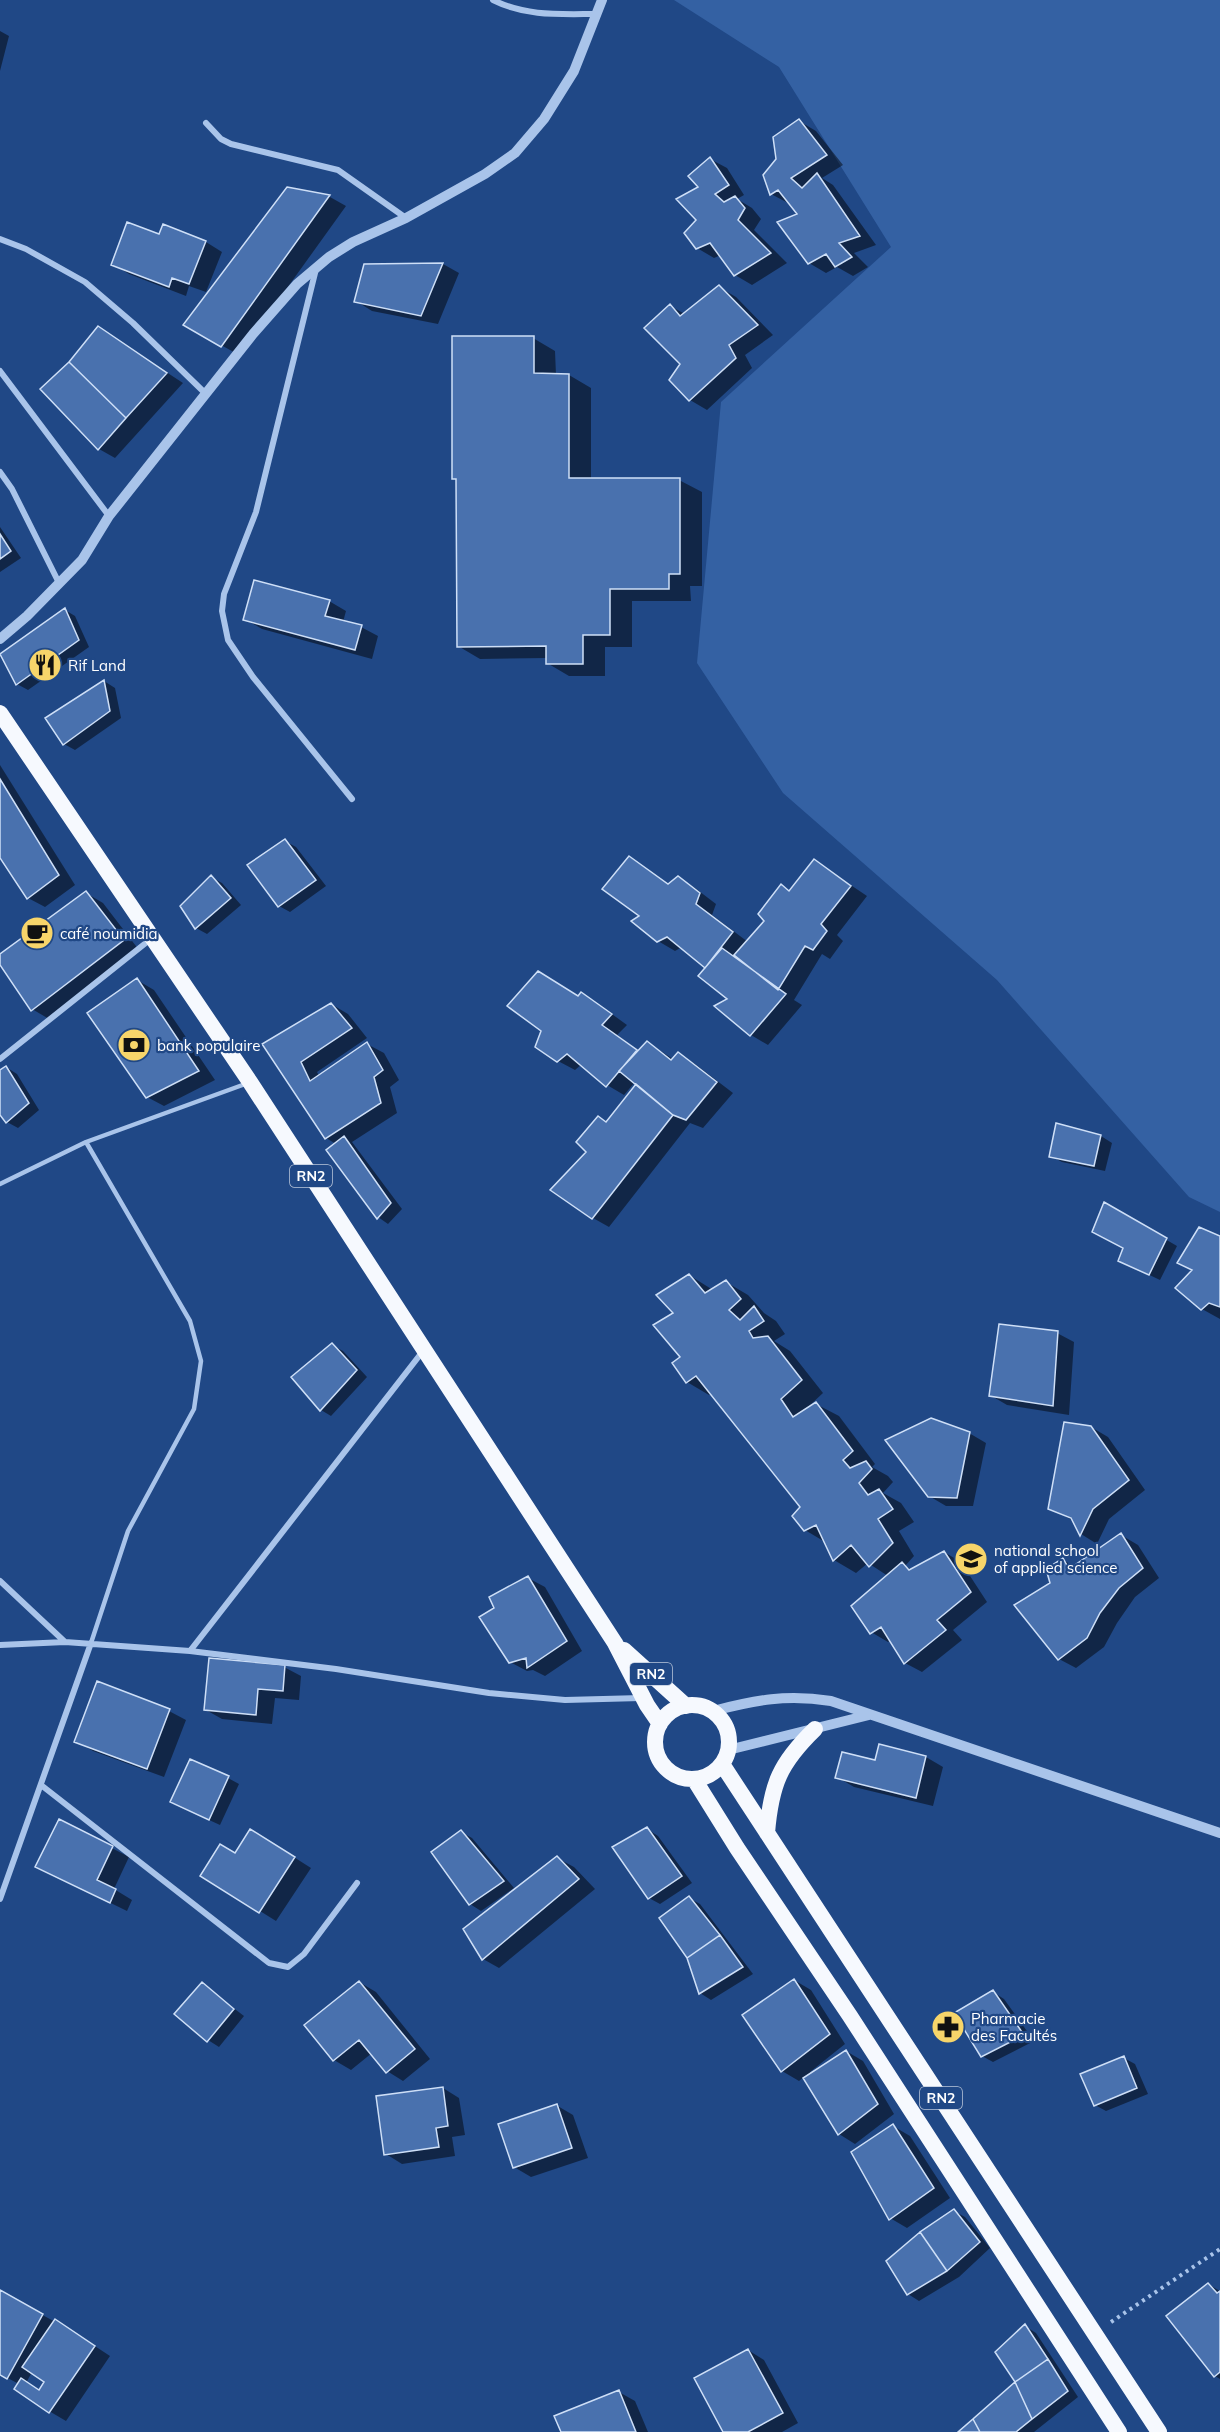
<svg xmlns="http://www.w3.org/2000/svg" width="1220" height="2432" font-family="Mulish,sans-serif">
<rect width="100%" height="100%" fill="#204886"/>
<path fill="#3461a3" d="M 674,0 L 1220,0 L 1220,1212 L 1189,1197 L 997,980 L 783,793 L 697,663 L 721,402 L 891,247 L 779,67 Z"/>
<path fill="#0007" fill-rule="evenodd" d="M 0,31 L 9,36 L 0,71 Z
M 799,121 L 816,131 L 843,165 L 822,178 L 833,185 L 876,245 L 854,253 L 868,267 L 853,276 L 837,267 L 826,273 L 809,263 L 800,214 L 790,202 L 788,203 L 771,194 L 778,159 Z
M 710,159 L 727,168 L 744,195 L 737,199 L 752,208 L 761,219 L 754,230 L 787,263 L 752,285 L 735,275 L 721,255 L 714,258 L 697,248 L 701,187 Z
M 288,188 L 330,197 L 346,206 L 239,355 L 185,325 Z
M 164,226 L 206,242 L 222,252 L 206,292 L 189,286 L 186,296 L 129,274 L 113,264 L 160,236 Z
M 443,264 L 459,273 L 438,324 L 372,311 L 356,301 L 365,266 Z
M 719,287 L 736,297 L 773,335 L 745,355 L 752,368 L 707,410 L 690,400 L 671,379 L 682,363 L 670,306 L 685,314 Z
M 99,328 L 183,383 L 115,458 L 99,449 L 70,363 Z
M 533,338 L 555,351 L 556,375 L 569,375 L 591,388 L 591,480 L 679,480 L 702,492 L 702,586 L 690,586 L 691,601 L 632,601 L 632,647 L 605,647 L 605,676 L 569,676 L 547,663 L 547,658 L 480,659 L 458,646 L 457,480 L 454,478 Z
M 0,527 L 21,558 L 0,572 Z
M 329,601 L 346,611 L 343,622 L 361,627 L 378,636 L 372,659 L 262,629 L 245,619 Z
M 65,610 L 75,616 L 89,647 L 28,690 L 17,684 Z
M 104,681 L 115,688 L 121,718 L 75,750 L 64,744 L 47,718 Z
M 0,765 L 75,885 L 45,907 L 28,898 L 0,855 Z
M 285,841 L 296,847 L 326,886 L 290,912 L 279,906 Z
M 629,858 L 670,885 L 678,878 L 695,888 L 716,904 L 712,915 L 748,942 L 766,922 L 781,886 L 790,892 L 815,861 L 867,896 L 837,935 L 843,941 L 830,959 L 822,954 L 794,1000 L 802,1005 L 768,1045 L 751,1035 L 717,1006 L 730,1000 L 707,968 L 682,947 L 675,951 L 658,941 L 641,917 Z
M 211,877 L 222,883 L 241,905 L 207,934 L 196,928 Z
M 86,893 L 103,903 L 139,950 L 49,1019 L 32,1009 L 0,962 L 0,956 Z
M 137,980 L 154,990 L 215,1080 L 164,1106 L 147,1097 Z
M 579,998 L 598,1004 L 627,1025 L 617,1035 L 639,1051 L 648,1043 L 673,1059 L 679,1054 L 695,1064 L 733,1093 L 703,1128 L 690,1123 L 609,1227 L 593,1218 L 588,1152 L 607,1123 L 638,1084 L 635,1082 L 624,1095 L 607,1085 L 582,1064 L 575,1070 L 558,1061 Z
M 331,1004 L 348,1014 L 367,1038 L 317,1072 L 319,1076 L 367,1044 L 384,1053 L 399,1080 L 390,1087 L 397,1113 L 352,1142 L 402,1209 L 388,1224 L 378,1217 L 336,1144 L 326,1138 L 264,1045 Z
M 6,1067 L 17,1074 L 39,1110 L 18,1128 L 7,1122 L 0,1112 L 0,1072 Z
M 1057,1125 L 1101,1136 L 1112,1143 L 1105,1171 L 1062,1162 L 1051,1156 Z
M 1105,1204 L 1177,1246 L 1160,1280 L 1120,1261 L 1125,1248 Z
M 1220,1237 L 1220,1319 L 1202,1309 L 1193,1271 L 1179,1263 Z
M 689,1275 L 713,1290 L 726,1282 L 748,1295 L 764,1313 L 776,1321 L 785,1334 L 774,1341 L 790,1351 L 823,1393 L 808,1407 L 816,1404 L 839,1416 L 875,1464 L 872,1467 L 888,1476 L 893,1482 L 883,1493 L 901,1503 L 914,1522 L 899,1531 L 914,1556 L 905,1566 L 912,1570 L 944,1552 L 961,1562 L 987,1602 L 953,1630 L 962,1640 L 922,1672 L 905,1663 L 891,1640 L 888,1642 L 871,1632 L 888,1576 L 868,1563 L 856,1573 L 834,1560 L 825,1542 L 805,1530 L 802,1507 L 711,1393 L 709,1395 L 687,1382 L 675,1314 Z
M 1057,1333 L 1074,1342 L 1069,1415 L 1007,1405 L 990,1395 Z
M 332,1345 L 343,1351 L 367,1377 L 331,1416 L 321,1410 Z
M 1091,1427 L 1108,1437 L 1145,1490 L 1109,1519 L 1097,1544 L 1081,1534 L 1074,1521 L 1050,1508 Z
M 969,1433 L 986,1443 L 973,1506 L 946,1506 L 929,1496 Z
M 1121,1535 L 1138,1545 L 1159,1578 L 1135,1597 L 1117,1623 L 1104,1647 L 1076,1668 L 1059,1659 L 1051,1584 L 1063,1560 L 1075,1567 Z
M 528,1578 L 545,1587 L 582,1651 L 545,1676 L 533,1670 L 527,1671 L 510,1662 L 496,1609 Z
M 284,1667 L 301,1676 L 299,1700 L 275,1698 L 272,1724 L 222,1719 L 206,1710 Z
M 169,1711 L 186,1720 L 164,1777 L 93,1751 L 76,1741 Z
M 880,1746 L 926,1757 L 943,1767 L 933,1806 L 854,1787 L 837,1777 L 876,1762 Z
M 228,1778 L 239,1784 L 220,1825 L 183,1808 Z
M 60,1821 L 129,1857 L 114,1889 L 132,1900 L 127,1911 L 37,1867 Z
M 647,1829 L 658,1836 L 692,1883 L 660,1904 L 649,1898 Z
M 461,1832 L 472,1838 L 514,1888 L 481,1911 L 470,1904 L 433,1853 Z
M 267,1840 L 311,1868 L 276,1921 L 202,1875 L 235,1854 Z
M 557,1858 L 574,1867 L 595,1889 L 499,1968 L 483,1959 Z
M 689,1898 L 700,1904 L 753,1974 L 711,2000 L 700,1993 L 688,1958 Z
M 794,1980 L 811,1990 L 845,2044 L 810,2072 L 812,2074 L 846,2051 L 863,2061 L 894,2114 L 855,2144 L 839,2134 L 804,2077 L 799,2081 L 782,2071 L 744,2015 Z
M 359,1982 L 376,1992 L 430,2059 L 403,2081 L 387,2071 L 372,2053 L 351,2070 L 334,2060 L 306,2026 Z
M 202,1984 L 244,2016 L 219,2047 L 208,2040 Z
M 993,1992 L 1004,1999 L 1034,2041 L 993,2062 L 982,2056 Z
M 1124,2058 L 1135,2064 L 1148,2094 L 1106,2111 L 1095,2105 Z
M 443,2088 L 459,2098 L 465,2135 L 452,2137 L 455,2156 L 402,2164 L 386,2154 Z
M 556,2105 L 573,2115 L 588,2158 L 531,2177 L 514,2167 Z
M 893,2126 L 910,2136 L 950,2198 L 907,2228 L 890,2218 Z
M 954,2211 L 965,2217 L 990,2248 L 959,2277 L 919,2301 L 908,2294 L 888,2261 Z
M 1208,2284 L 1220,2291 L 1220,2379 L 1215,2376 Z
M 0,2292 L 72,2331 L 110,2356 L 66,2421 L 49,2411 L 19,2384 L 0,2374 ZM 32,2372 L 46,2382 L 40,2391 L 26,2383 Z
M 1025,2326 L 1036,2333 L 1078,2397 L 1034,2432 L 960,2432 L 1017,2383 Z
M 748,2350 L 764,2360 L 798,2423 L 782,2432 L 725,2432 Z
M 619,2392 L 635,2401 L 648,2432 L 562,2432 Z"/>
<path fill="#4971ae" stroke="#cedff7" stroke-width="1.5" d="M 799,119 L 827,155 L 791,178 L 802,188 L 817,173 L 860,236 L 839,243 L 852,257 L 835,267 L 826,254 L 808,264 L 777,222 L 797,214 L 778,190 L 770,195 L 763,175 L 776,159 L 773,137 Z
M 710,157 L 729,185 L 715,194 L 724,202 L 735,196 L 745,208 L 738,220 L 771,253 L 734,276 L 710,243 L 696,249 L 684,233 L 696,220 L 676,199 L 698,187 L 688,176 Z
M 287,187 L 330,195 L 221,347 L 183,325 Z
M 127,222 L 159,234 L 163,224 L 206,241 L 189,284 L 172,278 L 169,287 L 111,265 Z
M 443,263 L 421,316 L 354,302 L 364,264 Z
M 719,285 L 758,325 L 729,345 L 736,358 L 689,401 L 669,380 L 680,364 L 644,328 L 670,304 L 680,316 Z
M 98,326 L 167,373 L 126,418 L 69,362 Z
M 452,336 L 534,336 L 534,373 L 569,374 L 569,478 L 680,478 L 680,574 L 669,574 L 669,589 L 610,589 L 610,635 L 583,635 L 583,664 L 546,664 L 546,646 L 457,647 L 456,479 L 452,479 Z
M 69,362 L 126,418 L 98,450 L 40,389 Z
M 0,534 L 11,551 L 0,559 Z
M 254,580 L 330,600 L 325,616 L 362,625 L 355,650 L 243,620 Z
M 65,608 L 79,640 L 16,685 L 0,654 Z
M 104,680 L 110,711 L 63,745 L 45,718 Z
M 0,779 L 59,875 L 27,899 L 0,858 Z
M 285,839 L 316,880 L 278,907 L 247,865 Z
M 629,856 L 668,884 L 678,876 L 700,893 L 696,904 L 733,932 L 705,968 L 667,937 L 657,942 L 631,921 L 639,916 L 602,889 Z
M 814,859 L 851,886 L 821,924 L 827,931 L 813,950 L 805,946 L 778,990 L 734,955 L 764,921 L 758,914 L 781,884 L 789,891 Z
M 211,875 L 231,898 L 195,929 L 180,906 Z
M 86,891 L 124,940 L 31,1011 L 0,965 L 0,954 Z
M 722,948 L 786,994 L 750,1036 L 714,1006 L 727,999 L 698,976 Z
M 538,971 L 578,996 L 581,992 L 612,1014 L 602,1025 L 637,1050 L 606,1087 L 567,1054 L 557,1062 L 535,1047 L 541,1031 L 507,1006 Z
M 137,978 L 199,1071 L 146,1098 L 87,1013 Z
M 331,1003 L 352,1028 L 301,1062 L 310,1081 L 367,1042 L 383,1070 L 374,1077 L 381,1103 L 325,1139 L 262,1044 Z
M 647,1041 L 671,1060 L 678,1052 L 717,1082 L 686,1120 L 673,1115 L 619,1071 Z
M 6,1066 L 29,1103 L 6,1123 L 0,1115 L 0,1070 Z
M 636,1084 L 673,1115 L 592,1219 L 550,1190 L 586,1152 L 576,1142 L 598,1116 L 606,1122 Z
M 1056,1123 L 1101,1135 L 1094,1166 L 1049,1157 Z
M 344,1136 L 391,1203 L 377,1219 L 326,1150 Z
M 1104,1202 L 1167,1238 L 1149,1275 L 1118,1261 L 1123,1248 L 1092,1232 Z
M 1199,1227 L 1220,1236 L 1220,1307 L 1209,1303 L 1201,1310 L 1175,1288 L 1192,1270 L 1177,1263 Z
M 689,1274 L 705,1293 L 726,1280 L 741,1299 L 729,1310 L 740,1320 L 754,1306 L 764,1321 L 749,1331 L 753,1338 L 768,1336 L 802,1380 L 781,1399 L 793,1417 L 816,1402 L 853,1451 L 843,1460 L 850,1468 L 866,1461 L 872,1469 L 859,1483 L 868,1495 L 879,1489 L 893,1509 L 878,1519 L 893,1543 L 869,1567 L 851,1545 L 833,1561 L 816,1525 L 804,1531 L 792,1516 L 800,1507 L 696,1376 L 686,1383 L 672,1363 L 680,1357 L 653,1325 L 673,1313 L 656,1295 Z
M 999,1324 L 1058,1331 L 1053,1406 L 989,1396 Z
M 332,1343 L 357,1370 L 320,1411 L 291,1377 Z
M 931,1418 L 970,1432 L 957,1498 L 928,1497 L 885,1440 Z
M 1064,1422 L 1091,1426 L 1129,1480 L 1093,1509 L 1080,1536 L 1071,1518 L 1048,1509 Z
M 1121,1533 L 1143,1568 L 1119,1588 L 1100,1613 L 1087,1638 L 1058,1660 L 1014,1605 L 1050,1583 L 1046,1569 L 1063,1558 L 1069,1569 Z
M 944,1551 L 971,1592 L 937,1620 L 946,1630 L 904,1664 L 881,1627 L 870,1634 L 851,1606 L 902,1562 L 909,1570 Z
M 528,1576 L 567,1641 L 527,1668 L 526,1658 L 509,1663 L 479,1617 L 494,1608 L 489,1597 Z
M 209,1658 L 285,1665 L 283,1691 L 258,1689 L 256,1715 L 204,1710 Z
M 97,1681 L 170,1709 L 147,1769 L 74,1742 Z
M 879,1744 L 926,1756 L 916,1798 L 835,1778 L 842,1752 L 875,1760 Z
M 190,1759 L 229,1776 L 209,1820 L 170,1802 Z
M 59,1819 L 113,1846 L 97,1880 L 116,1889 L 110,1903 L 35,1867 Z
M 647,1827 L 682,1876 L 648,1899 L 612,1847 Z
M 250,1829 L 295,1857 L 259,1913 L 200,1876 L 220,1844 L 235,1853 Z
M 461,1830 L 504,1881 L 469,1905 L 431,1852 Z
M 557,1856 L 579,1879 L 482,1960 L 463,1929 Z
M 689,1896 L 720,1935 L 687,1958 L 659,1918 Z
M 720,1935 L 743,1967 L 699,1994 L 687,1958 Z
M 794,1979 L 830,2034 L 781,2072 L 742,2015 Z
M 359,1981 L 415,2049 L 386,2073 L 359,2040 L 333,2061 L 304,2025 Z
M 202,1982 L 234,2009 L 207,2042 L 174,2014 Z
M 993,1990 L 1024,2035 L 981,2057 L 954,2013 Z
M 846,2050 L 878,2104 L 838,2135 L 803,2078 Z
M 1124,2056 L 1137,2088 L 1094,2106 L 1080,2074 Z
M 443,2087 L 448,2126 L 436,2128 L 439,2147 L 384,2155 L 376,2096 Z
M 557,2104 L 572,2148 L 513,2168 L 498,2124 Z
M 893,2124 L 934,2188 L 889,2220 L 851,2152 Z
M 954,2209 L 980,2242 L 947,2271 L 920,2232 Z
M 920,2232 L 947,2271 L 907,2295 L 886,2261 Z
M 1208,2283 L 1217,2293 L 1220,2291 L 1220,2372 L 1214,2377 L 1166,2316 Z
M 0,2290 L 43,2314 L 7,2379 L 0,2375 Z
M 55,2319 L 95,2346 L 49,2413 L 14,2389 L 21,2378 L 39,2390 L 44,2382 L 22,2367 Z
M 1025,2324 L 1048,2359 L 1015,2382 L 995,2352 Z
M 748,2349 L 783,2413 L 748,2432 L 723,2432 L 694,2378 Z
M 1048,2359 L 1068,2391 L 1032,2419 L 1015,2382 Z
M 1015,2382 L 1032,2419 L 1016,2432 L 980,2432 L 973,2419 Z
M 619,2390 L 636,2432 L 561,2432 L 554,2416 Z
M 973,2419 L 980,2432 L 958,2432 Z"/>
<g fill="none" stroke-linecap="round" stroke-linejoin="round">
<path stroke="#a9c4ea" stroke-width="4" stroke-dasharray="3 4.5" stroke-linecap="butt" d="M 1111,2322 L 1220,2249"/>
<path stroke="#a9c4ea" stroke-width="4.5" d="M 86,1142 L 190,1321 L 201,1361 L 194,1409 L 128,1531 L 91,1643
M 0,1184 L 86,1142 L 248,1083"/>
<path stroke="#a9c4ea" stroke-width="6" d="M 493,0 C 527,17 561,14 598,14
M 206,123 L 221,139 L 231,144 L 338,170 L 406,218
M 0,239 L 26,249 L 85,282 L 133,323 L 206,394
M 316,269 L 256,512 L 224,594 L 222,611 L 228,640 L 253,677 L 352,799
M 0,371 L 109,516
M 0,472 L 12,489 L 59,583
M 0,1059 L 152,938
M 0,1581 L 65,1642
M 0,1645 L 65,1642 L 190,1651 L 336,1669 L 489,1693 L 565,1700 L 641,1698
M 190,1651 L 423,1351
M 41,1785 L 269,1963 L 288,1967 L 304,1954 L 357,1883
M 0,1899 L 91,1643"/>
<path stroke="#a9c4ea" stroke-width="10" d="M 0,639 L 27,616 L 82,560 L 109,516 L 253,334 L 297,284 L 329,257 L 353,242 L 406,218 L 485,174 L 515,153 L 544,119 L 574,71 L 602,0
M 713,1711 C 756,1700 786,1694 831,1701 L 1220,1833
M 728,1750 L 869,1715"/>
<path stroke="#f6f9fe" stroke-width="16" d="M 0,713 L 250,1082 L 615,1643 L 647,1705 L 660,1724
M 624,1650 L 686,1706
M655 1742a37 37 0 1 1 74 0a37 37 0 1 1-74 0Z
M 722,1764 L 1159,2432
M 694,1779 L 737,1848 L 850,2016 L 1119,2432
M 767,1833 C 771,1784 780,1763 815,1729"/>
</g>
<defs>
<symbol id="restaurant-disc" viewBox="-11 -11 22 22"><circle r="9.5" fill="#f7d56a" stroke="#204886"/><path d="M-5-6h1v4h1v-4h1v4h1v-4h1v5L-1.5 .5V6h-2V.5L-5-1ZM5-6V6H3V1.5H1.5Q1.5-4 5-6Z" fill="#111"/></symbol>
<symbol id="cafe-disc" viewBox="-11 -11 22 22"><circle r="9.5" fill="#f7d56a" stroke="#204886"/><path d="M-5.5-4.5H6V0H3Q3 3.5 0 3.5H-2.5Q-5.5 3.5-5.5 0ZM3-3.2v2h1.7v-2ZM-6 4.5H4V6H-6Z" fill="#111"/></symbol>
<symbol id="bank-disc" viewBox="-11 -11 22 22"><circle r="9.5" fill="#f7d56a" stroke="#204886"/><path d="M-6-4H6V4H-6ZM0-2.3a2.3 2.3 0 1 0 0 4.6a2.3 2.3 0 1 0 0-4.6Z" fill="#111"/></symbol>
<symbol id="school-disc" viewBox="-11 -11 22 22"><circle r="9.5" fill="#f7d56a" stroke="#204886"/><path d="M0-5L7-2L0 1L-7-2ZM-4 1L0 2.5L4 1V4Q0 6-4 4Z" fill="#111"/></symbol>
<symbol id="pharmacy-disc" viewBox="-11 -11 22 22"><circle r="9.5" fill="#f7d56a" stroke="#204886"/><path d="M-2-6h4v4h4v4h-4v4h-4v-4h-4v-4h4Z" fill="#111"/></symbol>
</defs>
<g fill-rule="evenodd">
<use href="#restaurant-disc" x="26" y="646" width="38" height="38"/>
<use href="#cafe-disc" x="18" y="914" width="38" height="38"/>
<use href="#bank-disc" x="115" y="1026" width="38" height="38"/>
<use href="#school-disc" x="952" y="1540" width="38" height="38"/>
<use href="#pharmacy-disc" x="929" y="2008" width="38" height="38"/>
</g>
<g text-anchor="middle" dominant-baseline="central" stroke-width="4.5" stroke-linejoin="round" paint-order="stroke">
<g fill="#204886" stroke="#bcc8db" stroke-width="1.5">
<rect x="290" y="1165" width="42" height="22" rx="4.5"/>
<rect x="630" y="1663" width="42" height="22" rx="4.5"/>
<rect x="920" y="2087" width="42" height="22" rx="4.5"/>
</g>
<g font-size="14" font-weight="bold" fill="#fff">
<text x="311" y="1176">RN2</text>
<text x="651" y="1674">RN2</text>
<text x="941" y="2098">RN2</text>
</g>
<g font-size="15" fill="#fff" stroke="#204886" text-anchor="start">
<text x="68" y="665">Rif Land</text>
<text x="60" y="933">café noumidia</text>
<text x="157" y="1045">bank populaire</text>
<text x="994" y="1550">national school<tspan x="994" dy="17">of applied science</tspan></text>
<text x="971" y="2018">Pharmacie<tspan x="971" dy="17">des Facultés</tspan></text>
</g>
</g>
</svg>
